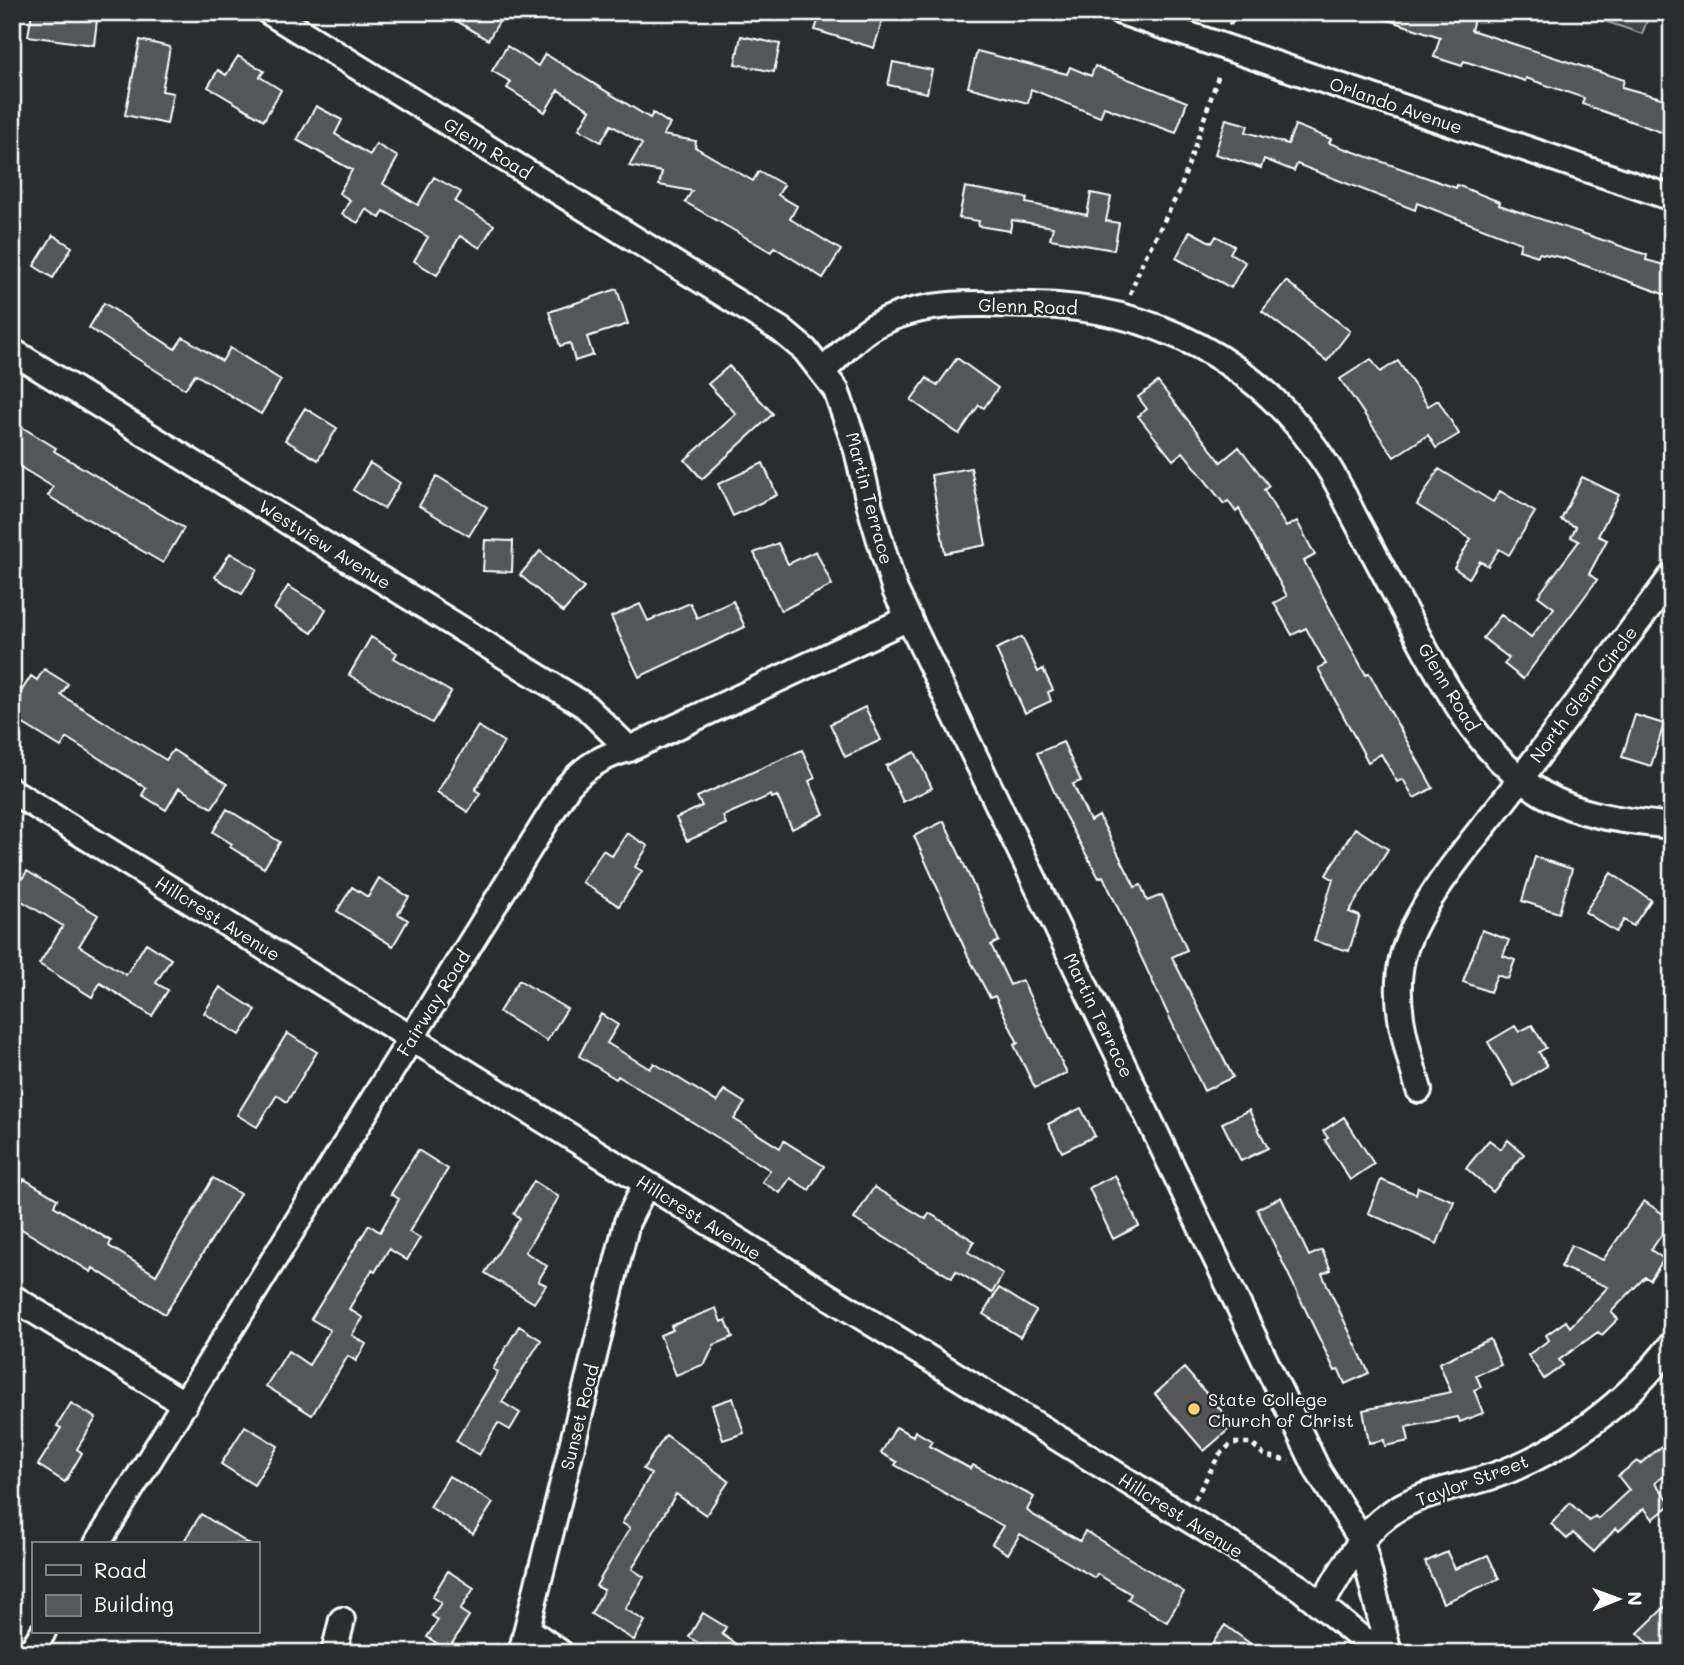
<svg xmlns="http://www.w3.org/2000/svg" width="1684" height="1665" font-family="Mali,sans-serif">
<rect width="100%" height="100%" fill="#2a2d2e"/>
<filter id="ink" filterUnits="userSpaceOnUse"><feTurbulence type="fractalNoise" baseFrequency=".0143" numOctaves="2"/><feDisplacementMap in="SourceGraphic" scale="14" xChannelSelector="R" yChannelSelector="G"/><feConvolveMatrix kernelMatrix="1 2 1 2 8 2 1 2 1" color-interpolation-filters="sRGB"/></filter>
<g filter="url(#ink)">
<path fill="#414445" stroke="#a0a2a2" stroke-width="2" d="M 1579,12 L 1650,12 L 1642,34 Z"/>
<path fill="#555758" stroke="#fff" stroke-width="2" d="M 32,12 L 98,12 L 94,45 L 28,36 Z
M 442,12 L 505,12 L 488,40 Z
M 821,12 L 885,12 L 874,48 L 815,30 Z
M 1376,12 L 1476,12 L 1471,30 L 1624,80 L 1622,87 L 1672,101 L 1672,136 L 1582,104 L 1584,98 L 1526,78 L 1525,81 L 1464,61 L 1462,66 L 1434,57 L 1440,37 L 1376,16 Z
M 741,36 L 780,44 L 774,72 L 735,64 Z
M 140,40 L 170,47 L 162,91 L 173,93 L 167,124 L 125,115 Z
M 507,46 L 538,66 L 545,54 L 650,118 L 653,113 L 670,124 L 663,135 L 696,141 L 695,147 L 753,181 L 759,171 L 784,185 L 778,195 L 797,206 L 790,219 L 841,250 L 823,278 L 774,247 L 771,252 L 685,202 L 692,191 L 659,185 L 662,172 L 629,166 L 642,144 L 611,125 L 601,142 L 579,129 L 590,110 L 558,90 L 545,112 L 507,88 L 511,82 L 492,71 Z
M 977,51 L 1067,74 L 1070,67 L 1091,76 L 1095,66 L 1187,102 L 1176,133 L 1104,107 L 1100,117 L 1031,89 L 1028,103 L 968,87 Z
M 238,56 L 264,71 L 260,77 L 281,90 L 264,120 L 208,87 L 218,70 L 226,75 Z
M 893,62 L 932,70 L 927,93 L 888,85 Z
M 316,106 L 342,120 L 335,134 L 370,155 L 376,144 L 398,157 L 383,184 L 418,205 L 434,177 L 461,192 L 455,202 L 494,225 L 480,248 L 460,236 L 437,275 L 414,261 L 428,237 L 384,211 L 380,218 L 366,209 L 358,223 L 342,214 L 350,200 L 339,193 L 352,170 L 297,140 Z
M 1226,119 L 1248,125 L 1246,132 L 1288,144 L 1295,125 L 1331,139 L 1329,143 L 1456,188 L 1457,185 L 1500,202 L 1499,205 L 1647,255 L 1646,260 L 1672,267 L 1672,297 L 1564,258 L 1539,253 L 1538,256 L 1519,250 L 1521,243 L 1417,203 L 1415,210 L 1297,164 L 1294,171 L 1264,159 L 1261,168 L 1215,154 Z
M 965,187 L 1027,198 L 1026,203 L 1087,215 L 1091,193 L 1111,197 L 1106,221 L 1119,223 L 1114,250 L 1050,239 L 1053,227 L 1012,220 L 1010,231 L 978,226 L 979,221 L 959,218 Z
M 1190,231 L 1212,243 L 1216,236 L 1234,246 L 1230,253 L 1245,262 L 1231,288 L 1176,258 Z
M 53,235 L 72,247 L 53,278 L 34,266 Z
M 1286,281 L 1350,331 L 1327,361 L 1262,311 Z
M 617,289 L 628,324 L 587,337 L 593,355 L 575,361 L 570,343 L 560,346 L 549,312 Z
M 104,303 L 175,349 L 183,337 L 222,361 L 230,348 L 281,380 L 261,414 L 195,374 L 185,389 L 89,328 Z
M 957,358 L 998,388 L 984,408 L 979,405 L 959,434 L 911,400 L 927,378 L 937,386 Z
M 1371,359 L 1380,372 L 1398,361 L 1428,406 L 1438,400 L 1459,434 L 1436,448 L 1428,435 L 1394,457 L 1340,379 Z
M 729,366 L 773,414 L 702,479 L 685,460 L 736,414 L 708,384 Z
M 1158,382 L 1221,462 L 1239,447 L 1269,486 L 1264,490 L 1286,527 L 1297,521 L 1315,555 L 1304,561 L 1366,675 L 1369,673 L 1433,788 L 1414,798 L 1403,779 L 1397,782 L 1381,754 L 1368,762 L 1318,668 L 1326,664 L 1306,628 L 1292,635 L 1274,603 L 1287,596 L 1239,509 L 1236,512 L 1228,501 L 1224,504 L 1183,452 L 1173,460 L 1138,416 L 1147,409 L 1138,397 Z
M 305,408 L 337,428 L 318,460 L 285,440 Z
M 12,421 L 56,448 L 54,451 L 184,528 L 163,563 L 48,496 L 53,487 L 12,462 Z
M 370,463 L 400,483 L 384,509 L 353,490 Z
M 763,463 L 777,495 L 733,516 L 718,484 Z
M 971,468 L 986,545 L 945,553 L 931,475 Z
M 1439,469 L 1493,502 L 1500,491 L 1535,512 L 1509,555 L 1499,549 L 1488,566 L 1480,561 L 1469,578 L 1454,568 L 1471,539 L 1417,505 Z
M 437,476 L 487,507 L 469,536 L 419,506 Z
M 1582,477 L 1619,495 L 1598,536 L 1607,540 L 1589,574 L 1597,580 L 1523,679 L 1504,664 L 1509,658 L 1483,638 L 1501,615 L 1531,637 L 1554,608 L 1538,596 L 1579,541 L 1571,537 L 1576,527 L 1561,520 Z
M 485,540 L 513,541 L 512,572 L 483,571 Z
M 778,543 L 788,564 L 816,551 L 832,585 L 781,611 L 754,553 Z
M 540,551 L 584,588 L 563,612 L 520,575 Z
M 230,553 L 257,569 L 242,594 L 215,577 Z
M 288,586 L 326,609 L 312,633 L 274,609 Z
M 733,601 L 745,627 L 639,677 L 611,617 L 640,604 L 648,621 L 690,603 L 697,618 Z
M 371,637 L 397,653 L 394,658 L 451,692 L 432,723 L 349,675 Z
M 1022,637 L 1038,672 L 1043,669 L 1053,690 L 1048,692 L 1051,701 L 1025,713 L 996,649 Z
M 44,669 L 68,684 L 61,695 L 166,760 L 173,750 L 227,784 L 212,808 L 179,788 L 166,810 L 142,795 L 146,788 L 67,738 L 61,747 L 12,717 L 12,706 L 31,676 L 37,680 Z
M 865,707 L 881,740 L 845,757 L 830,724 Z
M 1635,715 L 1664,724 L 1651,766 L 1622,757 Z
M 478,726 L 504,742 L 475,790 L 480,793 L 468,812 L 437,792 Z
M 1063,742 L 1081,781 L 1073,784 L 1090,821 L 1099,816 L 1135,887 L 1141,885 L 1147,901 L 1162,895 L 1187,950 L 1172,957 L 1233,1077 L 1204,1091 L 1103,876 L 1099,878 L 1064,814 L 1037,753 Z
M 802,750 L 815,778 L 809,781 L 824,814 L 792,829 L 777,796 L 772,798 L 771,795 L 723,816 L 726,824 L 687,841 L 676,818 L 702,806 L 697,797 Z
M 915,752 L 932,788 L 903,802 L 886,766 Z
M 227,809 L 280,842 L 264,868 L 230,847 L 232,844 L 213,832 Z
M 944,821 L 999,941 L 991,945 L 1010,985 L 1022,980 L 1067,1073 L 1035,1088 L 1014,1045 L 1018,1043 L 995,996 L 990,998 L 968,956 L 914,836 Z
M 1355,828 L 1388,849 L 1349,912 L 1360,916 L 1349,951 L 1314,941 L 1333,879 L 1326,875 Z
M 627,833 L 648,846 L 635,867 L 642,871 L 619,906 L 582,882 L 603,850 L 612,856 Z
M 1535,857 L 1572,869 L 1559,913 L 1522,901 Z
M 27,871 L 98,915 L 79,946 L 126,975 L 146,943 L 171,959 L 156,983 L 168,990 L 152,1016 L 100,983 L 92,997 L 39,964 L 63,926 L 12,895 Z
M 1611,873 L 1651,900 L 1633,926 L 1624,920 L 1616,932 L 1585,912 Z
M 379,878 L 409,897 L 398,914 L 408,920 L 393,946 L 337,911 L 352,887 L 368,897 Z
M 1482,930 L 1509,940 L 1503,956 L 1515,960 L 1508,979 L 1497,975 L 1490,992 L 1463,982 Z
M 519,980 L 567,1009 L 547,1041 L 499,1012 Z
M 220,987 L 256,1010 L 240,1035 L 204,1013 Z
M 601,1014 L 618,1025 L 607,1043 L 650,1069 L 654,1063 L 717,1102 L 724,1090 L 745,1103 L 734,1119 L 780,1148 L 784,1141 L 824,1166 L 809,1190 L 790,1178 L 780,1193 L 762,1182 L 770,1170 L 618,1076 L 616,1079 L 579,1056 Z
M 1532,1025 L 1546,1048 L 1539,1052 L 1547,1066 L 1514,1086 L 1488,1042 L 1515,1026 L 1519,1032 Z
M 287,1033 L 317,1052 L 287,1102 L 277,1095 L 257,1127 L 237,1115 Z
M 1081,1108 L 1095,1136 L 1062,1152 L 1048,1124 Z
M 1249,1110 L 1268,1148 L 1241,1161 L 1222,1123 Z
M 1344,1117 L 1374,1164 L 1350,1180 L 1325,1140 L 1328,1138 L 1323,1131 Z
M 1489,1140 L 1501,1149 L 1508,1140 L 1524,1154 L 1493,1192 L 1466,1168 Z
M 418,1150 L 448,1169 L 409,1232 L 420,1238 L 407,1260 L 389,1249 L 375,1272 L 372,1270 L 349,1309 L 363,1318 L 352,1335 L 366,1344 L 356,1361 L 348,1356 L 312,1415 L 266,1386 L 288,1351 L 309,1365 L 330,1330 L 311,1319 L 369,1225 L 380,1232 L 399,1199 L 391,1194 Z
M 1115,1175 L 1139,1226 L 1113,1239 L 1089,1188 Z
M 213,1178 L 240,1194 L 165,1314 L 93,1268 L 91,1272 L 12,1223 L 12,1199 L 24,1179 L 57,1199 L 54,1206 L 111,1241 L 109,1246 L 156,1275 Z
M 1381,1180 L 1416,1194 L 1418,1187 L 1454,1201 L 1437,1244 L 1368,1213 Z
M 534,1181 L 559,1197 L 525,1252 L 547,1266 L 538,1281 L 546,1285 L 534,1303 L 485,1273 L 520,1218 L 514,1214 Z
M 874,1187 L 926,1219 L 929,1213 L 974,1241 L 968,1252 L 1003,1274 L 992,1293 L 956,1271 L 952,1278 L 854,1219 Z
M 1281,1197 L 1309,1256 L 1322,1250 L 1331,1270 L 1322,1274 L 1369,1373 L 1345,1384 L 1339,1370 L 1335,1371 L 1257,1209 Z
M 1644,1201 L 1672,1220 L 1651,1250 L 1664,1259 L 1650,1280 L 1645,1277 L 1611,1312 L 1618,1319 L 1602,1335 L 1598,1332 L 1559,1360 L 1563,1365 L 1544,1379 L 1528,1355 L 1549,1340 L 1546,1335 L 1566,1321 L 1570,1327 L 1608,1287 L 1561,1267 L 1571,1245 L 1603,1260 Z
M 999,1288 L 1036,1311 L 1020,1337 L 983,1314 Z
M 716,1308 L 721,1322 L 726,1320 L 733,1337 L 714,1345 L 705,1364 L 676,1375 L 660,1335 L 673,1330 L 671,1326 Z
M 519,1326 L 541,1340 L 502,1402 L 520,1413 L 510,1430 L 498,1423 L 479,1455 L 456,1441 L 498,1372 L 493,1369 Z
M 1490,1339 L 1501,1365 L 1476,1375 L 1481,1387 L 1474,1390 L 1483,1413 L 1460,1422 L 1458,1417 L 1406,1427 L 1409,1441 L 1385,1446 L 1384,1440 L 1369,1443 L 1363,1410 L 1451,1392 L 1439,1363 Z
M 1184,1368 L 1234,1425 L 1204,1451 L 1155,1394 Z
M 733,1398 L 744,1433 L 723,1440 L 712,1405 Z
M 71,1403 L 96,1418 L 77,1449 L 82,1453 L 65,1482 L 38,1465 L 61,1428 L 57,1426 Z
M 245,1426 L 278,1446 L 254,1485 L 221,1464 Z
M 896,1427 L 913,1436 L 915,1431 L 932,1441 L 929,1446 L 971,1469 L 973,1465 L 1034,1497 L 1027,1510 L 1031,1514 L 1080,1541 L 1085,1531 L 1184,1592 L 1167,1622 L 1128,1599 L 1131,1594 L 1097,1574 L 1095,1578 L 1020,1534 L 1008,1554 L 992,1544 L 1003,1526 L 895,1465 L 897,1462 L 881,1453 Z
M 666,1435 L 729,1481 L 706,1515 L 676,1494 L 632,1569 L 644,1577 L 625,1609 L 645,1621 L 634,1640 L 591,1614 L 604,1590 L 596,1586 L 630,1528 L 622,1523 L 651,1474 L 643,1469 Z
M 1672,1438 L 1672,1469 L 1655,1483 L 1672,1504 L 1653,1519 L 1644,1508 L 1619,1531 L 1616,1528 L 1594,1552 L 1573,1533 L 1567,1539 L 1551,1524 L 1570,1503 L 1589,1521 L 1595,1516 L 1598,1519 L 1629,1490 L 1618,1476 L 1637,1461 L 1640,1464 Z
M 449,1476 L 493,1503 L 473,1534 L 430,1507 Z
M 201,1514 L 249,1544 L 182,1544 Z
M 1447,1552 L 1455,1569 L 1488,1555 L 1499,1579 L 1443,1603 L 1425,1562 Z
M 448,1571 L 474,1588 L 460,1610 L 469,1616 L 448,1650 L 427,1637 L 438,1620 L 432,1616 L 441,1603 L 432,1597 Z
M 1672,1600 L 1672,1642 L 1657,1653 L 1638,1633 Z
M 703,1613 L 726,1627 L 722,1634 L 748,1653 L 715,1653 L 689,1637 Z
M 1225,1625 L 1263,1653 L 1206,1653 Z"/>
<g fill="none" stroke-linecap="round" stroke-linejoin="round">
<defs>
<path id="minor" d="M 269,12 L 781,330 L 805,350 L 836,390 L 857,450 L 870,507 L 895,590 L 1318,1471 L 1361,1539 L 1389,1653
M 1121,12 L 1672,198
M 12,351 L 584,705 L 629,749
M 823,371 C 840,356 857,334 878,324 C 925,299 981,304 1032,305 C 1151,306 1258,360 1324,461 C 1337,479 1346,501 1356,520 C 1380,564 1403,609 1427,653 C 1458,708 1487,761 1543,794 C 1582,817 1627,821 1672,826
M 12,791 L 1300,1588 L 1379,1653
M 1419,1090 C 1407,1048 1392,1003 1402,959 C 1415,904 1478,835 1512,790 C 1566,719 1619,647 1672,576
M 12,1297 L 185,1404
M 97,1544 L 568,786 C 586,766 603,756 629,749 L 909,618
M 1321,1605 C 1341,1573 1357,1538 1388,1515 C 1416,1493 1459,1487 1493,1476 C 1561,1453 1629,1401 1672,1344
M 527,1629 L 561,1653
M 30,1653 L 43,1632
M 334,1653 L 342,1620
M 521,1653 L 627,1222 L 646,1184"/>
</defs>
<use href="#minor" stroke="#fff" stroke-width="30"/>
<path stroke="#fff" stroke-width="4.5" stroke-dasharray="5 5" stroke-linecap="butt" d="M 1230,25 L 1234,12
M 1130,294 L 1142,263 L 1180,190 L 1219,74
M 1195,1499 L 1219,1455 L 1232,1443 L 1251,1443 L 1264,1455 L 1289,1461"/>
<use href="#minor" stroke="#2a2d2e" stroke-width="24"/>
</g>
</g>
<circle fill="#ffd166" stroke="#2a2d2e" stroke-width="2.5" cx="1194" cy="1409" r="7"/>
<g text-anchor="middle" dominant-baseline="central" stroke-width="5" stroke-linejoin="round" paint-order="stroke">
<g font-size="18" fill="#fff" stroke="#2a2d2e">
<text transform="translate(1396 105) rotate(19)">Orlando Avenue</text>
<text transform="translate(488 148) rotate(32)">Glenn Road</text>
<text transform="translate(1028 306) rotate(2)">Glenn Road</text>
<text transform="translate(870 498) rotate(75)">Martin Terrace</text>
<text transform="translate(325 544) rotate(32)">Westview Avenue</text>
<text transform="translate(1449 687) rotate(59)">Glenn Road</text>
<text transform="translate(1583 694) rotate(-53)">North Glenn Circle</text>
<text transform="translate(218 918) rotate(32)">Hillcrest Avenue</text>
<text transform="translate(433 1003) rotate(-58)">Fairway Road</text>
<text transform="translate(1099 1015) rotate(64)">Martin Terrace</text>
<text transform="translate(699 1217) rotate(32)">Hillcrest Avenue</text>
<text transform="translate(579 1417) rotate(-76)">Sunset Road</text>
<text transform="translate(1472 1480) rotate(-20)">Taylor Street</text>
<text transform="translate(1181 1515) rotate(32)">Hillcrest Avenue</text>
</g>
<g font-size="18" fill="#fff" stroke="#2a2d2e" text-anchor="start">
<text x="1208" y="1399">State College<tspan x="1208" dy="21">Church of Christ</tspan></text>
</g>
</g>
<rect width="1684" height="1665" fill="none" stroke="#2a2d2e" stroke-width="42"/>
<rect x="21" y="21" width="1642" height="1623" fill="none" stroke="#fff" stroke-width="2.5" filter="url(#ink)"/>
<rect x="32" y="1542" width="228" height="91" fill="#2a2d2e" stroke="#7f8182" stroke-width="2"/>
<rect x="46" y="1565" width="35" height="10" fill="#2a2d2e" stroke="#7f8182" stroke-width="2"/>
<text x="94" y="1578" font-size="21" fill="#ffffff">Road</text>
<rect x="46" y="1595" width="35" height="21" fill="#555758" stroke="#7f8182" stroke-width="2"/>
<text x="94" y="1612" font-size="21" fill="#ffffff">Building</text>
<g transform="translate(1618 1599) rotate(89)" stroke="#2a2d2e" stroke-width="5" paint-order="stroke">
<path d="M0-5L12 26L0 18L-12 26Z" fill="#ffffff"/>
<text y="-10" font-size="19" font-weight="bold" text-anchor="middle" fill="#ffffff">N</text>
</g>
</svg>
